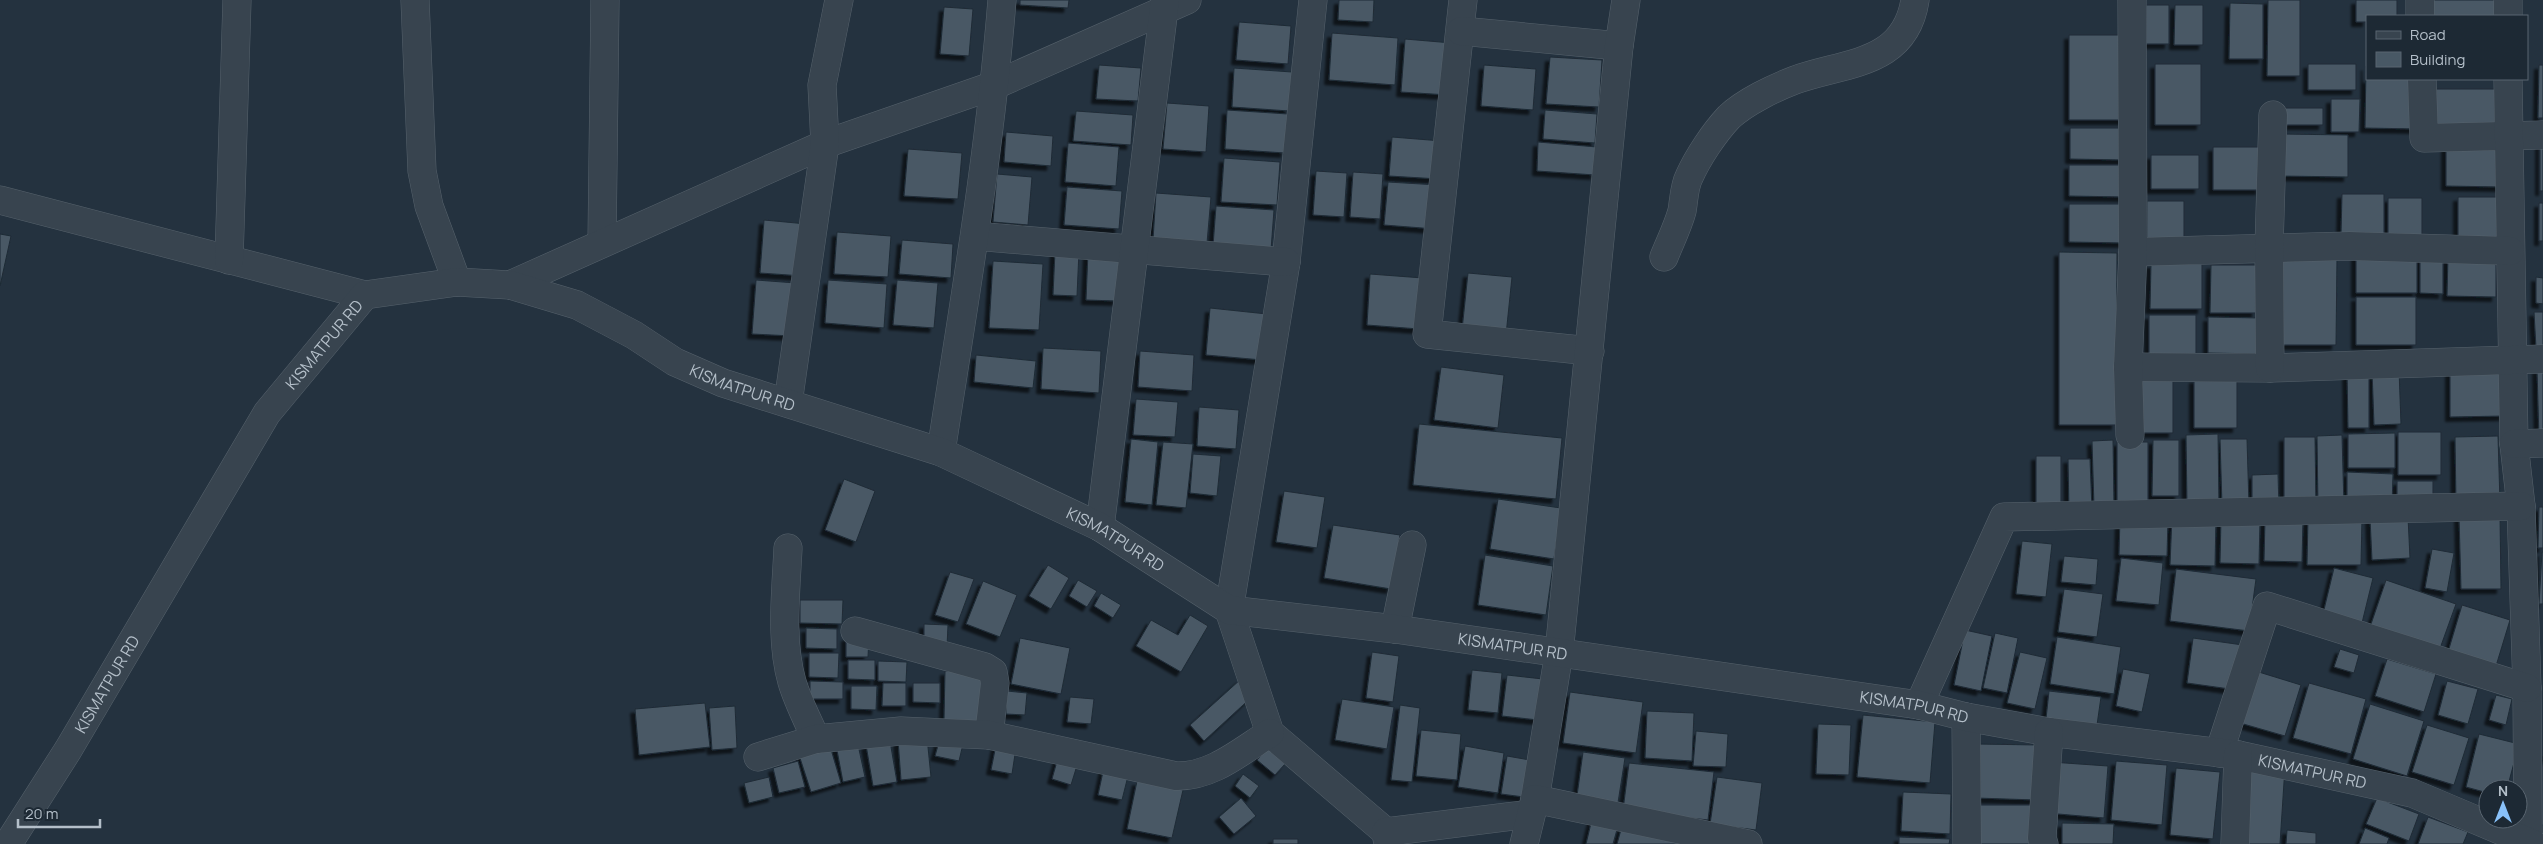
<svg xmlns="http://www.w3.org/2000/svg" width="2543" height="844" font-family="Manrope,sans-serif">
<defs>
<filter id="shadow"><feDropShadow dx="-4.5" dy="4.5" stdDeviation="1" flood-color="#0009"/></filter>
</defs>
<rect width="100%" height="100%" fill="#24323f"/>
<path fill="#485865" stroke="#1f2b36" filter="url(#shadow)" d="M 1020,0 L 1069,0 L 1068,8 L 1020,5 Z
M 1339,0 L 1374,0 L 1373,22 L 1338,20 Z
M 2268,0 L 2300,0 L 2300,76 L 2267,76 Z
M 2356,0 L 2397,0 L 2397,16 L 2367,16 L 2367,22 L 2356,22 Z
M 2431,0 L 2499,0 L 2499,16 L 2431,16 Z
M 2230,3 L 2263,4 L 2263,59 L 2229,59 Z
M 2146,5 L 2169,5 L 2169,44 L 2146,44 Z
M 2175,5 L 2203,5 L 2203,45 L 2174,45 Z
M 944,7 L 973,9 L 969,56 L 940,54 Z
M 1239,22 L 1291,26 L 1288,64 L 1236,60 Z
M 1332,33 L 1398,38 L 1395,85 L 1329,80 Z
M 2069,35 L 2126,35 L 2126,120 L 2069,120 Z
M 1405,39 L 1452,43 L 1448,95 L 1401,92 Z
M 1550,57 L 1602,60 L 1599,107 L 1546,104 Z
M 2155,64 L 2201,64 L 2201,125 L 2155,125 Z
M 2308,64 L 2356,64 L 2356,90 L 2308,90 Z
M 1099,65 L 1141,68 L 1138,101 L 1096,99 Z
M 1484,65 L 1536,69 L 1533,110 L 1481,106 Z
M 2539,65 L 2543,65 L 2543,118 L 2538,118 Z
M 2366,66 L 2367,79 L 2418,79 L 2418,129 L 2365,128 Z
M 1234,68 L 1292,72 L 1289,111 L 1232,107 Z
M 2436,89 L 2501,89 L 2501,135 L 2435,135 Z
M 2331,99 L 2360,99 L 2359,132 L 2331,132 Z
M 1167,103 L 1209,106 L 1206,152 L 1163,149 Z
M 2279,108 L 2323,108 L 2323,125 L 2279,125 Z
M 1227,110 L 1288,114 L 1285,153 L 1225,149 Z
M 1545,110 L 1597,114 L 1595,143 L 1543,139 Z
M 1076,111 L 1133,115 L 1131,145 L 1073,141 Z
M 2070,128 L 2124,128 L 2124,160 L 2070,159 Z
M 1006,132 L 1053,136 L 1051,166 L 1004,162 Z
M 2280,134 L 2348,135 L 2348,177 L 2279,176 Z
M 1392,137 L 1442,141 L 1439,179 L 1389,176 Z
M 2540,137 L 2543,137 L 2543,191 L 2540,191 Z
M 2446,140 L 2502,141 L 2502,187 L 2446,186 Z
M 1538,142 L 1597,147 L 1595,175 L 1537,171 Z
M 1068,143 L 1119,147 L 1116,186 L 1065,182 Z
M 2213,147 L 2260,147 L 2260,190 L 2213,190 Z
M 908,149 L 962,153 L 958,199 L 904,196 Z
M 2151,155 L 2199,155 L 2199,189 L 2151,189 Z
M 1224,158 L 1280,162 L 1277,205 L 1221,202 Z
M 2069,165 L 2126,165 L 2126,197 L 2069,196 Z
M 1316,171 L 1347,173 L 1344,217 L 1313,215 Z
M 1353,172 L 1383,174 L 1380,219 L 1350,217 Z
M 997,174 L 1032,177 L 1028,225 L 993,222 Z
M 1388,182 L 1438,185 L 1435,229 L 1384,225 Z
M 1067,187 L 1122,191 L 1119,229 L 1064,225 Z
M 1156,193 L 1211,197 L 1207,243 L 1153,240 Z
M 2342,194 L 2384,194 L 2384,235 L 2341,235 Z
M 2458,197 L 2503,197 L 2503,248 L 2458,248 Z
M 2388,198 L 2422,198 L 2422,242 L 2388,241 Z
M 2147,201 L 2184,201 L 2184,242 L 2147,242 Z
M 2539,203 L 2543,203 L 2543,241 L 2539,241 Z
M 2069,204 L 2125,204 L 2125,243 L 2069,242 Z
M 1216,206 L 1274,210 L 1271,250 L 1213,246 Z
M 764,220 L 807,224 L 803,276 L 760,273 Z
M 837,232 L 891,236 L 888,277 L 834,274 Z
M 0,234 L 11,236 L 0,286 Z
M 902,240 L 953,244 L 951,278 L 899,274 Z
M 1055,251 L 1079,251 L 1077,296 L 1053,295 Z
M 1088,252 L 1119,253 L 1117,301 L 1086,300 Z
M 2059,252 L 2117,253 L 2116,425 L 2059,425 Z
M 2356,252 L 2417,253 L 2417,293 L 2356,293 Z
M 2280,256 L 2337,257 L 2336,345 L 2280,345 Z
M 2448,256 L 2496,257 L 2496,297 L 2447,296 Z
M 2420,257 L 2443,257 L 2443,294 L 2420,293 Z
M 993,261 L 1043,264 L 1039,330 L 989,328 Z
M 2151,264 L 2202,264 L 2202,309 L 2150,309 Z
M 2211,265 L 2257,265 L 2256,313 L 2210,313 Z
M 1468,273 L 1512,277 L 1506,335 L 1462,330 Z
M 1370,274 L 1423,278 L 1419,329 L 1367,325 Z
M 2536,277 L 2543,278 L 2543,304 L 2536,303 Z
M 756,280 L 796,283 L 792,336 L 752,334 Z
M 828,280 L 887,284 L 884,328 L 825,323 Z
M 897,280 L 938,283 L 934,328 L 893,325 Z
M 2356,297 L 2416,297 L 2416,345 L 2356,345 Z
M 1210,308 L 1267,314 L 1262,360 L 1206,355 Z
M 2534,312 L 2543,312 L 2543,347 L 2536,348 Z
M 2149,315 L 2196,315 L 2196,359 L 2149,358 Z
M 2208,317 L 2260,318 L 2260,354 L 2208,353 Z
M 1043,348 L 1101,351 L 1099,393 L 1041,389 Z
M 1140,351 L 1194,355 L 1192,391 L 1138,387 Z
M 976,355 L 1036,361 L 1033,388 L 974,382 Z
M 1441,367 L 1504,375 L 1498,428 L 1434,420 Z
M 2503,367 L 2504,416 L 2450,417 L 2450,368 Z
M 2399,369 L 2401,424 L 2374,425 L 2372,370 Z
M 2537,369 L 2543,369 L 2543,439 L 2539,439 Z
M 2347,371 L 2369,371 L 2369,428 L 2348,428 Z
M 2137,375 L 2173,375 L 2173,433 L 2137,433 Z
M 2194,379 L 2237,379 L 2237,428 L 2194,428 Z
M 1136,399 L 1178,402 L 1175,437 L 1133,435 Z
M 1199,407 L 1239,410 L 1236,449 L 1197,446 Z
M 1419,424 L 1562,438 L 1556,499 L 1413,485 Z
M 2398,432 L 2441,432 L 2441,475 L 2398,475 Z
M 2395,433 L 2395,468 L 2348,468 L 2348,434 Z
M 2218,434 L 2219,506 L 2187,506 L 2186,435 Z
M 2342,435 L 2344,507 L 2318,508 L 2317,436 Z
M 2498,436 L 2500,503 L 2456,504 L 2455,437 Z
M 2284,437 L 2315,437 L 2316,509 L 2284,509 Z
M 1131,439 L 1158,442 L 1152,505 L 1125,502 Z
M 2220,439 L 2247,439 L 2249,506 L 2222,506 Z
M 2113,440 L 2114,507 L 2094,507 L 2092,441 Z
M 2153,440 L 2179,440 L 2179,496 L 2152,496 Z
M 1163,442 L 1193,444 L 1186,508 L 1156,505 Z
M 2117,442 L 2148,442 L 2148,501 L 2117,501 Z
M 1193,454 L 1221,456 L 1217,496 L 1190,493 Z
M 2036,456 L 2061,456 L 2061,507 L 2036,507 Z
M 2068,459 L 2090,459 L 2092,511 L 2069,512 Z
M 2347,472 L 2393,474 L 2392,507 L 2347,506 Z
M 2278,474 L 2279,508 L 2252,508 L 2252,475 Z
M 844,479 L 875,491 L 856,542 L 825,530 Z
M 2397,481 L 2433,481 L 2433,502 L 2397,502 Z
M 1284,491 L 1325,497 L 1317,548 L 1276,542 Z
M 1498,499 L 1561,508 L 1554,559 L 1490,549 Z
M 2539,507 L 2543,507 L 2543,548 L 2538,548 Z
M 2500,515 L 2501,589 L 2461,589 L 2459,516 Z
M 2172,516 L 2216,517 L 2215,566 L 2170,565 Z
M 2120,517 L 2168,518 L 2167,556 L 2119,555 Z
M 2308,517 L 2362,518 L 2361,565 L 2307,565 Z
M 2408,517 L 2410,558 L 2372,560 L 2370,518 Z
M 2221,518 L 2260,520 L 2259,564 L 2220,563 Z
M 2265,519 L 2303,519 L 2302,562 L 2264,561 Z
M 1333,525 L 1400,535 L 1391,589 L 1324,578 Z
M 2022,541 L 2052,544 L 2046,597 L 2016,594 Z
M 2432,549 L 2454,553 L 2447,592 L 2425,588 Z
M 2542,552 L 2543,552 L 2543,604 L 2539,604 Z
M 1485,555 L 1553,566 L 1546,615 L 1478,605 Z
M 2064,556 L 2098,559 L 2096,585 L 2061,582 Z
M 2121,558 L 2163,563 L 2159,605 L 2116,601 Z
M 1048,565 L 1069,578 L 1051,609 L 1029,596 Z
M 2334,568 L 2373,578 L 2361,627 L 2322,618 Z
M 2176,569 L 2256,579 L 2249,631 L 2170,621 Z
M 950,572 L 974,579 L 958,622 L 935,615 Z
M 1078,580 L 1097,591 L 1087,607 L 1069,596 Z
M 2386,580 L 2456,604 L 2438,654 L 2369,630 Z
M 983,581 L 1017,595 L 1000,637 L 966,624 Z
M 2064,589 L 2103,594 L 2097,637 L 2058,632 Z
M 1101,593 L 1121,605 L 1113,618 L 1094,606 Z
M 800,600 L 843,600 L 842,624 L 800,623 Z
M 2462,605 L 2510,620 L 2496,666 L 2448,652 Z
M 1190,615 L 1208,626 L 1181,672 L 1136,646 L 1151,620 L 1178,635 Z
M 924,624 L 948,625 L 947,647 L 924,647 Z
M 806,628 L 837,629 L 837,649 L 806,648 Z
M 1965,630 L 1992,636 L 1981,691 L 1954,685 Z
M 1995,633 L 2018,638 L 2007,693 L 1983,688 Z
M 846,637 L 869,637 L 868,657 L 846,657 Z
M 2057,637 L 2121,647 L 2114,694 L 2050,684 Z
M 1020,638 L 1070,648 L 1061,694 L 1011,684 Z
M 2193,638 L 2243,645 L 2237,690 L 2187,683 Z
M 2340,649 L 2359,655 L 2354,673 L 2334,667 Z
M 1372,652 L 1399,656 L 1393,702 L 1366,698 Z
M 2020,652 L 2047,658 L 2035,709 L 2007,703 Z
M 809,653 L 839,653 L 838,678 L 809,677 Z
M 2387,659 L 2436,674 L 2424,712 L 2375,696 Z
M 848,660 L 875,660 L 875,680 L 848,679 Z
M 878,661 L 907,662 L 906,682 L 878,681 Z
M 2123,669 L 2150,674 L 2142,712 L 2116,706 Z
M 2249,669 L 2301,685 L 2285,736 L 2233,721 Z
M 1472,670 L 1502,673 L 1498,713 L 1468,710 Z
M 945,671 L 988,673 L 987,721 L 944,720 Z
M 1507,675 L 1543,679 L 1538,720 L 1502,716 Z
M 1241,679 L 1255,694 L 1204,741 L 1190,725 Z
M 810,681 L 843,682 L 843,699 L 810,699 Z
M 2447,681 L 2478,689 L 2468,724 L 2438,715 Z
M 883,683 L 906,683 L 906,706 L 882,706 Z
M 913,683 L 940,683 L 940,703 L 913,702 Z
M 2309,683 L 2366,699 L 2351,754 L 2293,738 Z
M 851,686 L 877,686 L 876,710 L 851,709 Z
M 1007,691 L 1027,693 L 1025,715 L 1006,714 Z
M 2049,691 L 2101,697 L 2097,725 L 2046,719 Z
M 1570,692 L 1643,702 L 1636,753 L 1563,743 Z
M 2496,695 L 2512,699 L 2506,725 L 2489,720 Z
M 1070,697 L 1094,699 L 1091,724 L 1067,722 Z
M 1342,699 L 1394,707 L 1387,749 L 1335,740 Z
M 705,703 L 710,747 L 639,755 L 635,709 Z
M 2370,704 L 2424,721 L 2407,776 L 2353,759 Z
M 1400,705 L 1420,708 L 1412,782 L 1391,780 Z
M 735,706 L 737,748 L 712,750 L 709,708 Z
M 1647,711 L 1694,713 L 1692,761 L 1645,758 Z
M 1863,715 L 1935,722 L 1930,783 L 1857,777 Z
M 1818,724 L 1851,725 L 1849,775 L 1816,774 Z
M 2427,725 L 2469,738 L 2454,785 L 2412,772 Z
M 1421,730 L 1461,734 L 1457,780 L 1416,776 Z
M 1696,731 L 1728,734 L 1726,767 L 1693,766 Z
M 2479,734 L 2519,744 L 2507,789 L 2488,789 L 2488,793 L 2466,787 Z
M 941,735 L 964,740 L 959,761 L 935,756 Z
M 927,737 L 931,777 L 901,780 L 898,740 Z
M 857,740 L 865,777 L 843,782 L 836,745 Z
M 890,741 L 897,782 L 873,786 L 866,745 Z
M 1977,744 L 2038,745 L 2036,800 L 1976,798 Z
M 996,745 L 1016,748 L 1012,774 L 991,770 Z
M 830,746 L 841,783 L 811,792 L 799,755 Z
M 1465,746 L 1504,753 L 1498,793 L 1458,787 Z
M 1267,748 L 1285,764 L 1275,775 L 1257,760 Z
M 1583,752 L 1625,758 L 1617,809 L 1576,803 Z
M 1059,754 L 1079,759 L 1071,785 L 1052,779 Z
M 1507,756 L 1530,760 L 1524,797 L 1501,794 Z
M 2543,756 L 2543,825 L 2534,824 Z
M 798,761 L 805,787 L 779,793 L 773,768 Z
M 2116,761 L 2167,765 L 2162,825 L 2111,820 Z
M 2051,762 L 2108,766 L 2104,818 L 2047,813 Z
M 1629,763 L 1714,772 L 1708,820 L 1623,810 Z
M 2251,765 L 2285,767 L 2280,844 L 2245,844 Z
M 1104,767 L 1129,772 L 1122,800 L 1098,795 Z
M 2176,768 L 2220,772 L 2213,839 L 2170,835 Z
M 1243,774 L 1259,786 L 1250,798 L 1235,786 Z
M 769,777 L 773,797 L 749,803 L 744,783 Z
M 1717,777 L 1762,783 L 1756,830 L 1710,824 Z
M 1137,781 L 1183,790 L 1172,838 L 1127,829 Z
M 1903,792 L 1951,794 L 1950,834 L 1901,831 Z
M 1241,798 L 1256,816 L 1234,834 L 1219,817 Z
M 2377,798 L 2419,814 L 2409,841 L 2366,824 Z
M 1973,805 L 2037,805 L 2037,844 L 1973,844 Z
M 2428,817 L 2468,832 L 2463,844 L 2418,844 Z
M 1592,819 L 1618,826 L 1613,844 L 1586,844 Z
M 2062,823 L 2114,824 L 2113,844 L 2062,844 Z
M 1622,826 L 1686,844 L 1617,844 Z
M 2365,828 L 2389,838 L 2387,844 L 2359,844 Z
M 2287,830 L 2316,833 L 2316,844 L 2286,844 Z
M 1899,837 L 1950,839 L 1949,844 L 1899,844 Z
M 1273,839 L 1298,839 L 1298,844 L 1273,844 Z"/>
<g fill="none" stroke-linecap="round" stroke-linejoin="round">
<defs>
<g id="minor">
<path d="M 415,0 L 422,171 L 429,206 L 457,282"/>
<path d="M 1313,0 L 1286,262 L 1229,610 L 1270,733 L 1386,832 L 1388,844"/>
<path d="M 1463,0 L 1427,334 L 1590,351"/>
<path d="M 2420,0 L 2420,16"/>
<path d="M 2508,16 L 2508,0"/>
<path d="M 1461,31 L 1619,46"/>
<path d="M 2422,79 L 2424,138 L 2543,135"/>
<path d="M 2508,79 L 2514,444 L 2521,506 L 2527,688 L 2528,841"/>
<path d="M 0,200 L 365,295"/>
<path d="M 975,236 L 1286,262"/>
<path d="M 602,243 L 605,0"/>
<path d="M 2133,252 L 2349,246 L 2510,251"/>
<path d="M 1664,257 C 1670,242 1678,226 1682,211 C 1684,200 1684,187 1689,177 C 1698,157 1714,133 1729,117 C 1745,102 1774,88 1795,80 C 1844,62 1905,66 1915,0"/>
<path d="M 229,260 L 237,0"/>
<path d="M 510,285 L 825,144 L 995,85 L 1187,0"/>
<path d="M 2128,367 L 2270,368 L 2543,359"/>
<path d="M 2270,368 L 2269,247 L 2273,115"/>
<path d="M 788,403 L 825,144 L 822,85 L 839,0"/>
<path d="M 2130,435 L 2128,367 L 2133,252 L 2132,0"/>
<path d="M 2514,444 L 2543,443"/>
<path d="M 941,452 C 964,302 990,152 1002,0"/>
<path d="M 1100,527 L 1165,0"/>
<path d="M 788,548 C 786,592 780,640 792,682 C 798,702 808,721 816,739"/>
<path d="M 1395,629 L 1412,545"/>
<path d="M 855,631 L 985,667 L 993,672 L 995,683 L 989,735"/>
<path d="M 1919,705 L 2004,517 L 2521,506"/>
<path d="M 1966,717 L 1967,844"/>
<path d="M 2219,753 L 2267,606 L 2527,688"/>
<path d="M 758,757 L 816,739 L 901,731 L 989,735 L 1176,776 C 1212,777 1241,751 1270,733"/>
<path d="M 1535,799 L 1559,653 L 1619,46 L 1626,0"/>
<path d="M 1386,832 L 1530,814"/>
<path id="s1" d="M 8,844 L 68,750 L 267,413 L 365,295 L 457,282 L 510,285 L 577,305 L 634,335 L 675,362 L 723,383 L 941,452 L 1100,527 L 1229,610 L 1395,629 L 1919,705 L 1966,717 L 2049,732 L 2238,755 L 2412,793 L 2533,844"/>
<path d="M 1524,844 L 1535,799 L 1748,844"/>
<path d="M 2044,844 L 2042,838 L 2049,732"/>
<path d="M 2235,844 L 2238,755"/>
</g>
</defs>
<use href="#minor" stroke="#56626c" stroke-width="29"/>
<use href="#minor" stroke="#38444f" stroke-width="28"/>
</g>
<g text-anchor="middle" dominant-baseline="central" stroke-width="4" stroke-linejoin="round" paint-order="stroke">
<g font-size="16" fill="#b4bfc9" stroke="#1d2934">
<text stroke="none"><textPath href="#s1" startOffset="592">KISMATPUR RD</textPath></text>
<text stroke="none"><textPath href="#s1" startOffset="1058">KISMATPUR RD</textPath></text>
<text stroke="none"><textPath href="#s1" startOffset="1462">KISMATPUR RD</textPath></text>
<text stroke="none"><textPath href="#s1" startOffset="1882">KISMATPUR RD</textPath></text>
<text stroke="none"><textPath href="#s1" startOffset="188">KISMATPUR RD</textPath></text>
<text stroke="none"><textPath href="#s1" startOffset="2288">KISMATPUR RD</textPath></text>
<text stroke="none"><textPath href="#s1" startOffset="2692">KISMATPUR RD</textPath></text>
</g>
</g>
<rect x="2366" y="15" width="162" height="65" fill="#1d2934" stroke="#596570"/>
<rect x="2376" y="31" width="25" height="8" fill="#38444f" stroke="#596570"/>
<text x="2410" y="40" font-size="15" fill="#b4bfc9">Road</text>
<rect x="2376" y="52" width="25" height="15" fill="#485865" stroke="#596570"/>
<text x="2410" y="65" font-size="15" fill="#b4bfc9">Building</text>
<g transform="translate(2503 804)"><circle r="24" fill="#1d2934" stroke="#596570"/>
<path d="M0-4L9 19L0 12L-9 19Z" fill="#89c1f9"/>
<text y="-8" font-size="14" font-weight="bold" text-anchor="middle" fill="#b4bfc9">N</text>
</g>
<path d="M18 819v8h82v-8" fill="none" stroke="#b4bfc9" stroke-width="2.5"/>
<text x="25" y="819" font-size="15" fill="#b4bfc9" stroke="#1d2934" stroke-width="4" paint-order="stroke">20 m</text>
</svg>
